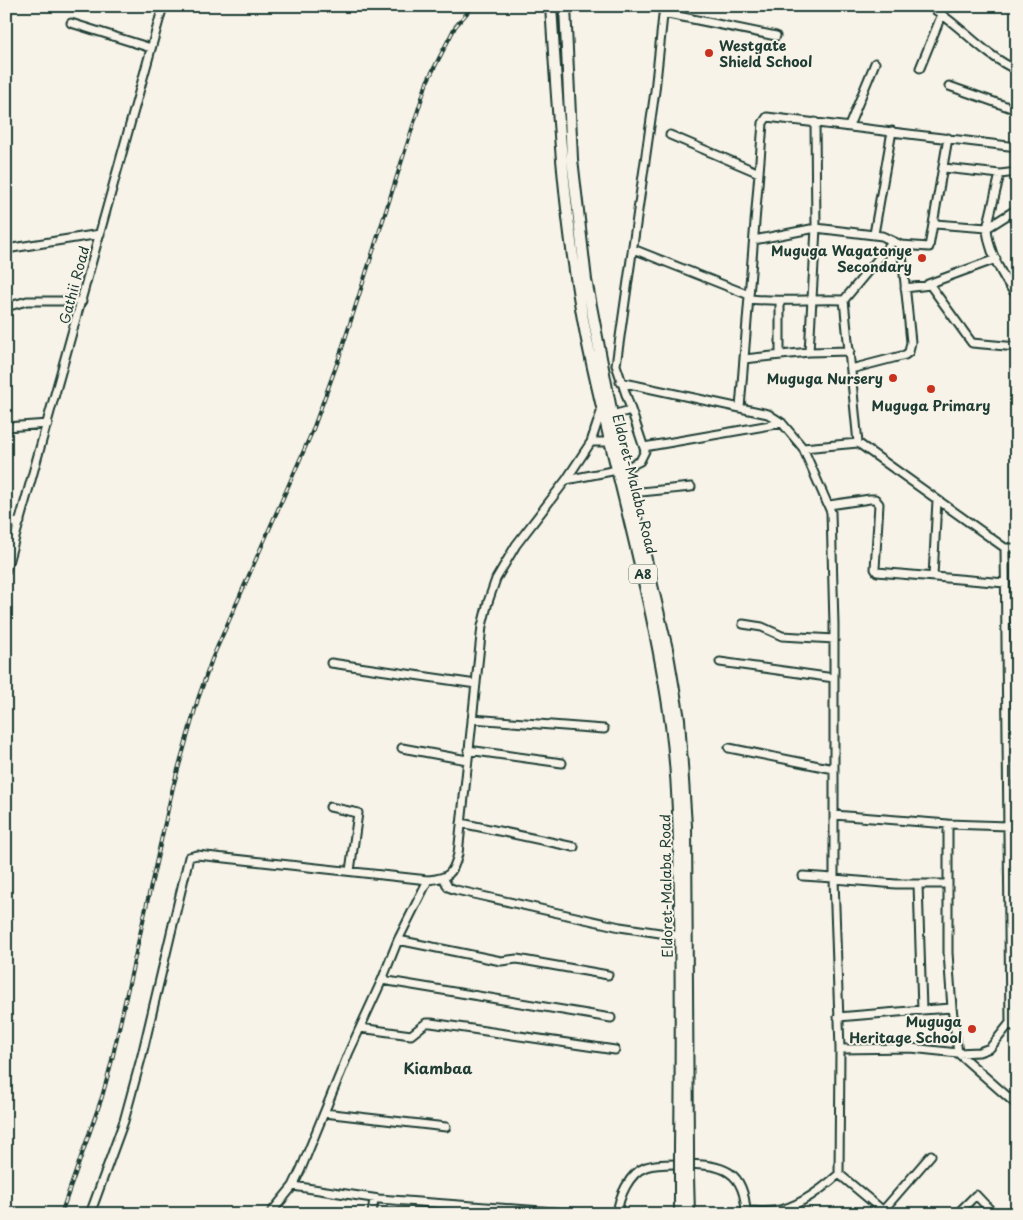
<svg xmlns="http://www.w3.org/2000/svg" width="1023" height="1220" font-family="'Playpen Sans',sans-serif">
<rect width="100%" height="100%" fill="#f7f3e8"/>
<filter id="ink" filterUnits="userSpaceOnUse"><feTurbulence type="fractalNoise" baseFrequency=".02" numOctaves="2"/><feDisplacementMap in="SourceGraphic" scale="10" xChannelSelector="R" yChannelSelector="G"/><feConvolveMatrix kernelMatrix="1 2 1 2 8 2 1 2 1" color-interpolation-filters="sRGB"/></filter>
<g filter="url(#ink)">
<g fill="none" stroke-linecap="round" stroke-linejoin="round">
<defs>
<path id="minor" d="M 929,6 C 960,24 983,55 1017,70
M 663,13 L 776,36
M 71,23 L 151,48
M 920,68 L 942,14
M 949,86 L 1017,110
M 849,126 L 875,63
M 670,135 L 759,173
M 944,168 L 1000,174 L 1017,172
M 1000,174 L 987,228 C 988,250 1003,279 1017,296
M 935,224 L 987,228 L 1017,209
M 874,234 L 892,131
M 754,240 L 816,228 L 882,236 L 901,245 L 929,247 L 948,138
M 6,249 L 100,234
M 633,249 L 749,295
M 928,284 L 996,259
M 905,288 L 930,285 L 972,343 L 1017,347
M 749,299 C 781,302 812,299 844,300
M 6,307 L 27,301 L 82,301
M 809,352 L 816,228 L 815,122
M 780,355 L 780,302
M 744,359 L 809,352 L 850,351
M 851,369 L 905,355 L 909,352 L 911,342 L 901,245
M 620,382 L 768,414 L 782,423 L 803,448 L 831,512 L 834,625 L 834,815
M 740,408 L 763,123 L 767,117 L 1017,147
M 612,415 L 631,410
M 6,427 L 48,424
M 591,442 L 610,442
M 858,443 L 844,300 L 892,242
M 644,447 L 782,423
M 803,448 L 858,443 L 1005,548 L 1017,548
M 632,465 L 640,461 L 645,451 L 616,365 L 655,91 L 664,6
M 566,480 L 591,442 L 602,409
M 631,493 L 691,487
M 829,505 L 870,499 L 875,499 L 879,504 L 875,569 L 877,572 L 1005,583
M 6,523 L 20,522
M 6,570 L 163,6
M 933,577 L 937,500
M 743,624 L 762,627 L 782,636 L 834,639
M 720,662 L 834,678
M 331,663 L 476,684
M 472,719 L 604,729
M 402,748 L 467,760
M 729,748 L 834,769
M 468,750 L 562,763
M 330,807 L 358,813 L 350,871
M 461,823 L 574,847
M 948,824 L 948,953 L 952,1008 L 958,1053 L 1017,1105
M 803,876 L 834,878
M 444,879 L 448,887 L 456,890 L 620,927 L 680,936
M 834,879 L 896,884 L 948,884
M 398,940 L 501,961 L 517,959 L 608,975
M 382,980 L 611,1018
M 922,1010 L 952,1008
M 838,1017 L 922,1010 L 918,884
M 1010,1023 L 1017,1029
M 360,1028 L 411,1035 L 426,1023 L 431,1023 L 615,1050
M 840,1049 L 911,1048 L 958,1053 L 979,1052 L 990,1048 L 1010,1023 L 1005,548
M 324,1113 L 446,1127
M 839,1174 L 887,1214
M 293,1186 L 379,1199 L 581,1214
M 746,1211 C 755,1211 765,1212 774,1211 C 798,1208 822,1189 839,1174 L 840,1049 L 834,879 L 834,815 L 948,824 L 1008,826
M 90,1214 L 124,1121 L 142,1055 L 189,857 L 197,855 L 428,880 C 448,878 453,875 458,854 L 482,626 L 488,602 L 496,579 L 516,545 L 566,480 L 612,471
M 270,1214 L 293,1186 L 301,1169 L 349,1052 L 382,980 L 398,940 L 428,880
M 372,1214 L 374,1199
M 617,1214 C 619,1197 629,1173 646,1167 C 657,1163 674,1164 685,1164 C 722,1165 745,1169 746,1214
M 880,1214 L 931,1155
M 957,1214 L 976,1195 L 994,1214"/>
<path id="highway" d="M 551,6 C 558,118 565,231 587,340 C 614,469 653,595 671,725 C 679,785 679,844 680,904 C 681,986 681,1067 680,1148
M 565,6 L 572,159 L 586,280 L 612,415 L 667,649 L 679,719 L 686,826 L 688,1148
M 688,1177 L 689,1214
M 680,1179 L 680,1214"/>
</defs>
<use href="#minor" stroke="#1f3d34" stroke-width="11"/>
<use href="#highway" stroke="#1f3d34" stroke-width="14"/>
<use href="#minor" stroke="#f7f3e8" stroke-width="7"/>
<use href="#highway" stroke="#f7f3e8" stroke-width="10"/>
<defs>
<path id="rail" d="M 61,1214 L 102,1097 L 111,1064 L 173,787 L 198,699 L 212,659 L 312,432 L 338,361 L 427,82 L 455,27 L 473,6"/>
</defs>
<use href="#rail" stroke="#1f3d34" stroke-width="4"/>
<use href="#rail" stroke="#f7f3e8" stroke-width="2" stroke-dasharray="5.5" stroke-linecap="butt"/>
<defs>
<path id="highway-bridge" d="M 680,1148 L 680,1179
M 688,1177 L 688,1148"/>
</defs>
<use href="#highway-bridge" stroke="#1f3d34" stroke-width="14" stroke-linecap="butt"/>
<use href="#highway-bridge" stroke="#f7f3e8" stroke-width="10"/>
</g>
</g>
<g fill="#c8321e" stroke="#f7f3e8" stroke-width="2">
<circle cx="709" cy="53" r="5"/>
<circle cx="922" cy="258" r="5"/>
<circle cx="893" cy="378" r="5"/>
<circle cx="931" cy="389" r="5"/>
<circle cx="972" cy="1029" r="5"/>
</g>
<g text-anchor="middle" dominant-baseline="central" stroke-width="4" stroke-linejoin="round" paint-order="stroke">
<rect fill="#f7f3e8" stroke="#60746a" stroke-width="1" x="629" y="564.5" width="28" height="19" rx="4"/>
<g font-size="12" font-weight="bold" fill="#1f3d34">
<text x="643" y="574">A8</text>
</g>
<g font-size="14" font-weight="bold" fill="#1f3d34" stroke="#f7f3e8" text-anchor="end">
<text x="719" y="45" text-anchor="start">Westgate<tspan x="719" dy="16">Shield School</tspan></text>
<text x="912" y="250">Muguga Wagatonye<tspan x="912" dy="16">Secondary</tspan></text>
<text x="883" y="378">Muguga Nursery</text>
<text x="931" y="405" text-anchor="middle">Muguga Primary</text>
<text x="962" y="1021">Muguga<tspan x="962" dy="16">Heritage School</tspan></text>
</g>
<g font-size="14" fill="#1f3d34" stroke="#f7f3e8">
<text transform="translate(74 285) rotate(-75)">Gathii Road</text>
<text transform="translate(635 484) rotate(76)">Eldoret-Malaba Road</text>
<text transform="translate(666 886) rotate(-91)">Eldoret-Malaba Road</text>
</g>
<g font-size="15" font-weight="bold" fill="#1f3d34" stroke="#f7f3e8">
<text x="438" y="1067">Kiambaa</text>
</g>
</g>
<rect width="1023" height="1220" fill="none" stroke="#f7f3e8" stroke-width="25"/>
<rect x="12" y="12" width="998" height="1195" fill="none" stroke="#1f3d34" stroke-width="2" filter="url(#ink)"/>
</svg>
